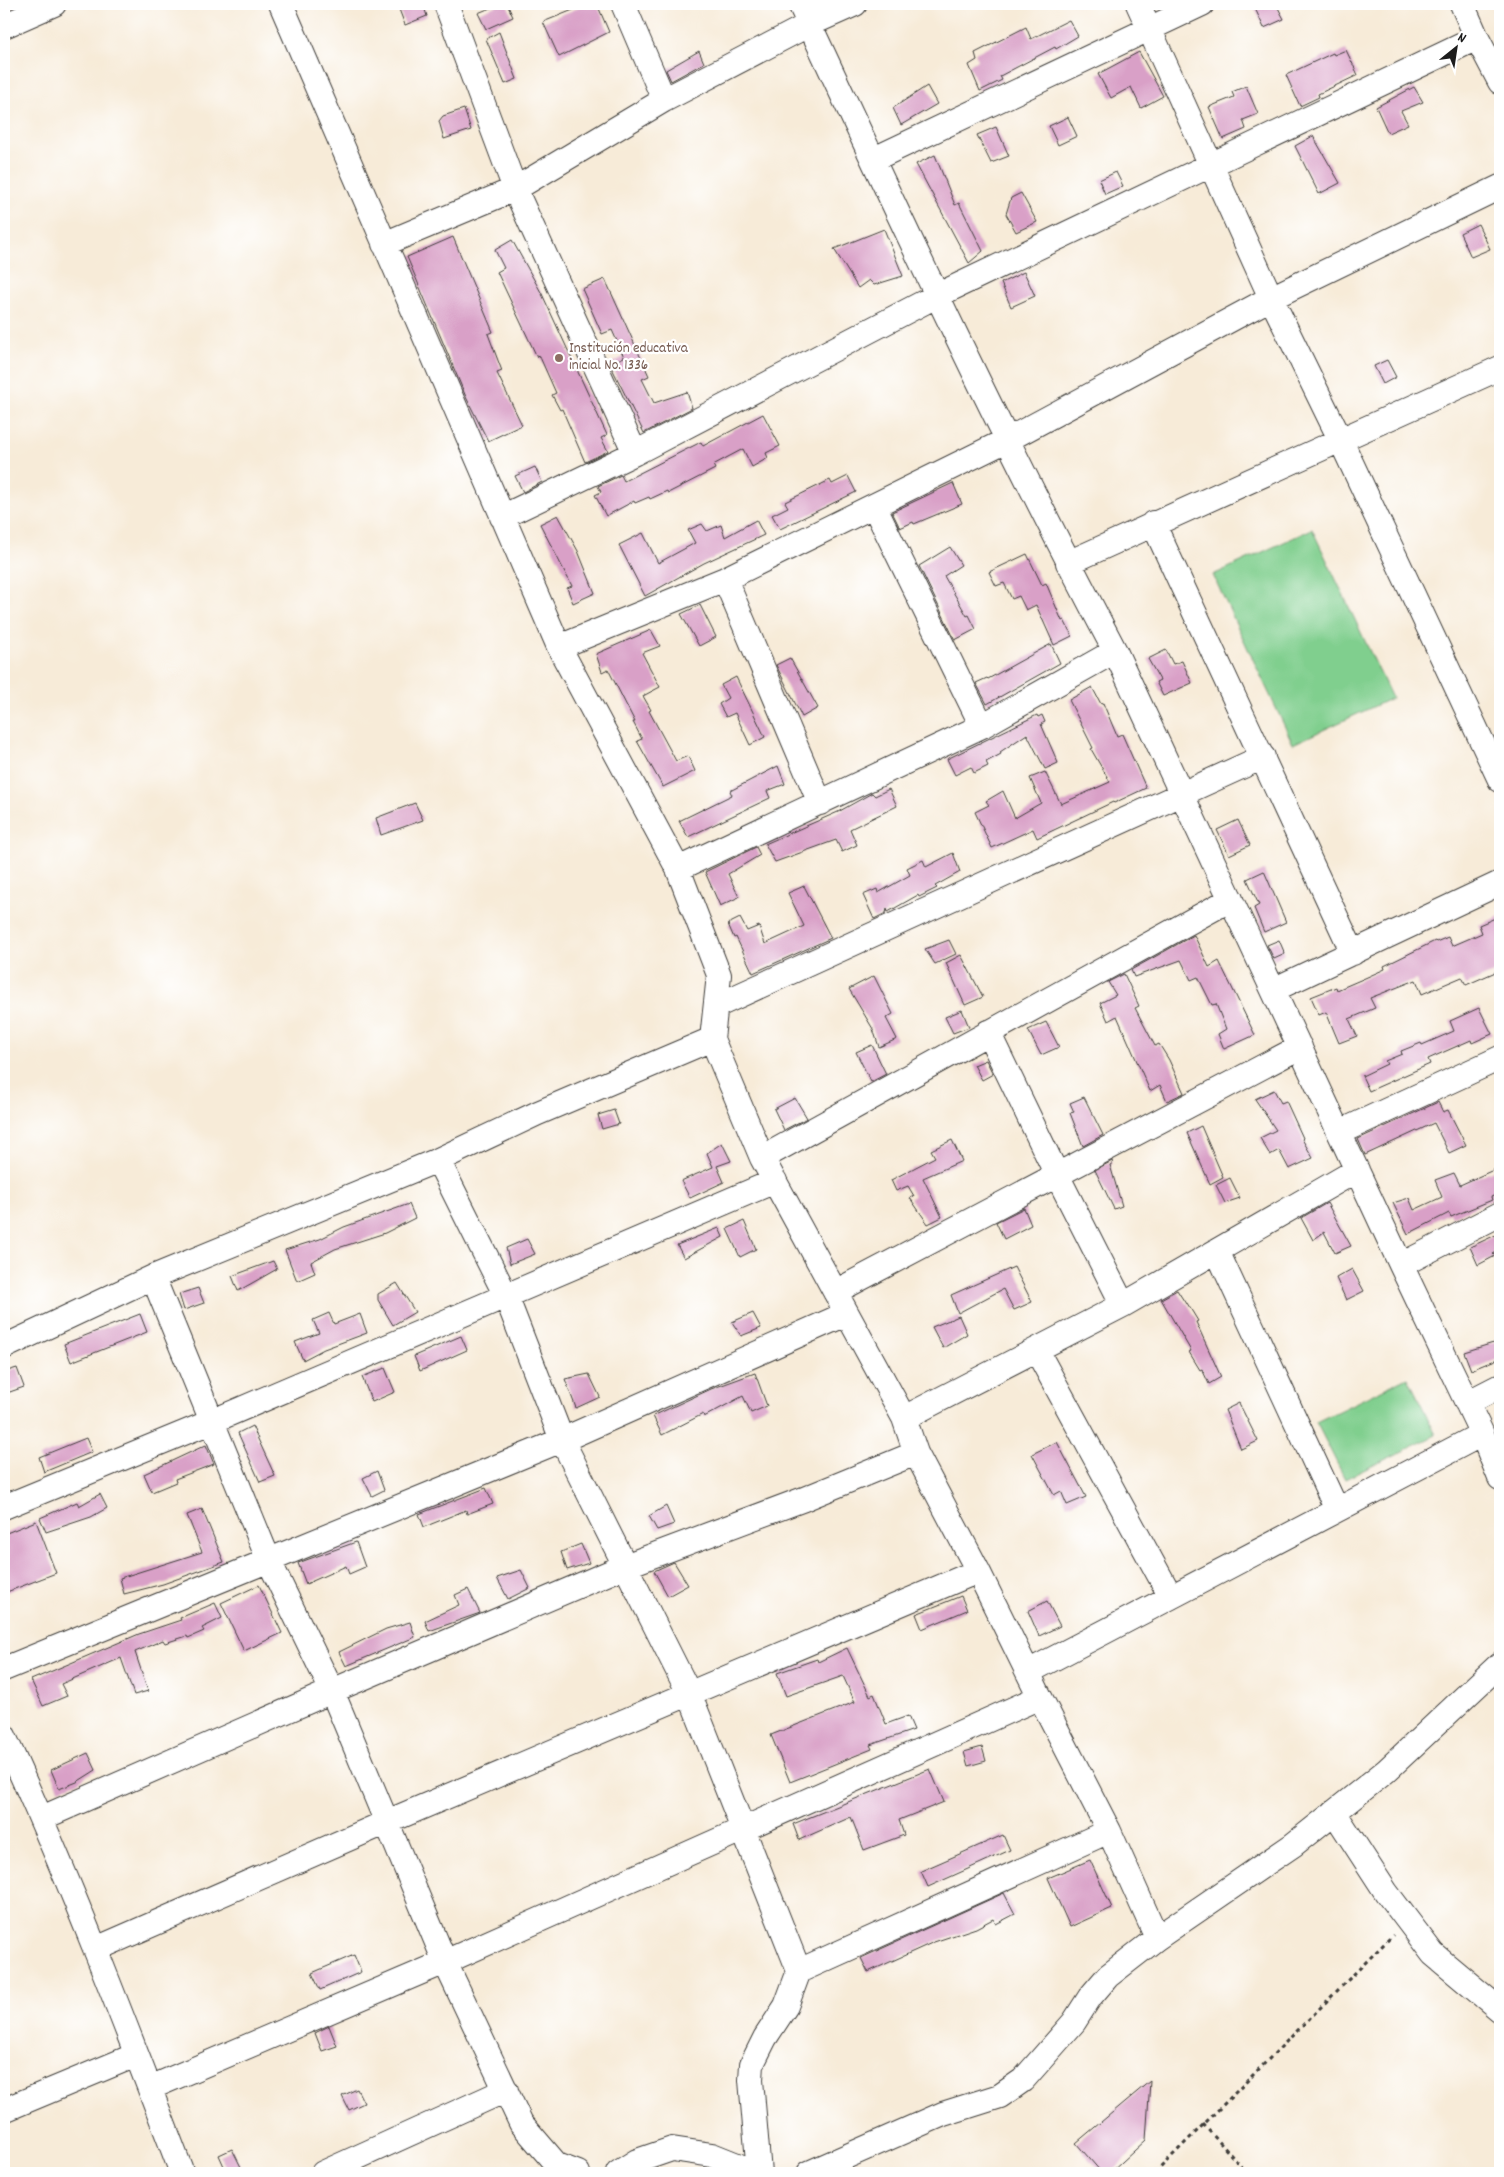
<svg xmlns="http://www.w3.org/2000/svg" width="1504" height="2177" font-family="Dekko,sans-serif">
<rect width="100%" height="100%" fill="#fff"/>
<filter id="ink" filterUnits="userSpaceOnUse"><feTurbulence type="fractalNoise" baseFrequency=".02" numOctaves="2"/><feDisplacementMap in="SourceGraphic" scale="10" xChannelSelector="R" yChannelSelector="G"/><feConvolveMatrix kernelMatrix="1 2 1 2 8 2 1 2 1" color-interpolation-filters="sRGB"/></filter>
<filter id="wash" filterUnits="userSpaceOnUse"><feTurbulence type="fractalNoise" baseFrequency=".0096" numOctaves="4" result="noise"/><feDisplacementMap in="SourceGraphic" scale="20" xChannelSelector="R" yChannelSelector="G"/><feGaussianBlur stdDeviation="1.12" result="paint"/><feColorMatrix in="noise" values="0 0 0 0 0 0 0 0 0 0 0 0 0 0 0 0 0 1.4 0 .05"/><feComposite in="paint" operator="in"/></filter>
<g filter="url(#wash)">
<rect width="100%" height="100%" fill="#f7ebd8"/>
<path fill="#80cf8e" stroke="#4e7655" d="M 1312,529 L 1392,698 L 1293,744 L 1213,575 Z
M 1408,1377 L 1436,1435 L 1345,1479 L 1316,1422 Z"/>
<g id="blocks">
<path fill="#d9a0c7" d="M 397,4 L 423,4 L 427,16 L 405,25 Z
M 500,4 L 507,4 L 513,17 L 486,29 L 478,13 Z
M 588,4 L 597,4 L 609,32 L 559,57 L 543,22 Z
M 1253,4 L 1276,4 L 1284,19 L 1264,28 Z
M 1069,20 L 1078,36 L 1056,49 L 1055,47 L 1000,76 L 1002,80 L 980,91 L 969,65 L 977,60 L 975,53 L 1026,27 L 1031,39 Z
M 499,32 L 517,79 L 505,84 L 486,39 Z
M 1346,50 L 1358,75 L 1318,94 L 1319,97 L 1300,106 L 1286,75 L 1333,53 L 1334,55 Z
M 699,51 L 704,63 L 671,81 L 666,70 Z
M 1139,52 L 1163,96 L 1141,108 L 1131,87 L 1111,98 L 1098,74 Z
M 927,86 L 937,104 L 901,125 L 893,108 Z
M 1246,86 L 1258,114 L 1243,120 L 1246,129 L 1223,139 L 1209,107 L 1234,97 L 1232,92 Z
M 1414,87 L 1423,102 L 1401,111 L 1408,124 L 1388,133 L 1376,107 Z
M 464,109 L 471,130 L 444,139 L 439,121 L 443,116 Z
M 1068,117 L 1077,136 L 1058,145 L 1049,126 Z
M 996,127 L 1009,156 L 991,163 L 977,135 Z
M 1313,136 L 1340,183 L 1319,194 L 1295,146 Z
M 935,155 L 955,205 L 959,203 L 983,251 L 969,263 L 916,164 Z
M 1116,172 L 1123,186 L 1105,194 L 1099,180 Z
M 1021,193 L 1037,222 L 1016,232 L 1006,214 L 1011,198 Z
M 1478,224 L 1490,249 L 1471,257 L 1460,233 Z
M 884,229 L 903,276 L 874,285 L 869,280 L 858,288 L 834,249 Z
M 453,237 L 493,332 L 488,334 L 502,371 L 497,373 L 522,425 L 488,441 L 466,397 L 407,257 Z
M 512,240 L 542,294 L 607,435 L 601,438 L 608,451 L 585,462 L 562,409 L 560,410 L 552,395 L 556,393 L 539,355 L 537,357 L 497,272 L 504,268 L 495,250 Z
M 1024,272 L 1035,296 L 1011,307 L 1001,283 Z
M 605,279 L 649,376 L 642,379 L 654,403 L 687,392 L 692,408 L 644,433 L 610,364 L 624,357 L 612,330 L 602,334 L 582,289 Z
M 1387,360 L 1396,377 L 1383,384 L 1374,366 Z
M 763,414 L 780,446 L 766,453 L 768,458 L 752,467 L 743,449 L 713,465 L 715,469 L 668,493 L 667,491 L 650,499 L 649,497 L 635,503 L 634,501 L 606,516 L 595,495 L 601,492 L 598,486 L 621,475 L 624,481 L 701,442 L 703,446 Z
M 535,467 L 542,482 L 523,492 L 515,476 Z
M 848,476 L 856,492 L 780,529 L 772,515 L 788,507 L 785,502 L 830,480 L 832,484 Z
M 953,483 L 962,504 L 914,524 L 913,522 L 900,528 L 892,512 Z
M 558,515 L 578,551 L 595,593 L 573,603 L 567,588 L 572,586 L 540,524 Z
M 756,520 L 764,535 L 704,563 L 645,596 L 619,545 L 643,533 L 658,563 L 695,543 L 688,530 L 702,524 L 707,531 L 721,525 L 725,537 Z
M 950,547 L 961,565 L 944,576 L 967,616 L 969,615 L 976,629 L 955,640 L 919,566 Z
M 1027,554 L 1042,585 L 1046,583 L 1062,621 L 1064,620 L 1072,636 L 1054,645 L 1036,605 L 1026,610 L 1019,596 L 1012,599 L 1004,583 L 996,586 L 989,572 Z
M 700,605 L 716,637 L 699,646 L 681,614 Z
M 651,630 L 660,646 L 642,653 L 660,687 L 643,696 L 651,710 L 649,711 L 676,761 L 688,756 L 695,771 L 663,787 L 637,741 L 642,739 L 633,722 L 635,722 L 608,669 L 602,672 L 596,654 Z
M 1051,644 L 1060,663 L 987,704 L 976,683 L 987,678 L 988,679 Z
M 1166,650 L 1173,664 L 1182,661 L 1192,683 L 1163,696 L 1156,682 L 1160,680 L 1148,659 Z
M 790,658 L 818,708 L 802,717 L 776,665 Z
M 736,677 L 765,737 L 750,745 L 735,713 L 726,717 L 719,704 L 728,698 L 721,685 Z
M 1092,687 L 1101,704 L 1103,703 L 1117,736 L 1122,734 L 1146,788 L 1114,803 L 1113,802 L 1037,838 L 1033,829 L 992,848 L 975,812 L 989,805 L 986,801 L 1003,791 L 1015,818 L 1041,803 L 1030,778 L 1045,772 L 1061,804 L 1110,782 L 1091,749 L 1093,748 L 1069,700 Z
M 1037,715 L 1038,717 L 1042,715 L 1045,722 L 1041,724 L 1058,763 L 1045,769 L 1027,734 L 1000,752 L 1001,754 L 986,762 L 988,766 L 974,773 L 971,767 L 955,775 L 947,759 Z
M 778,766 L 785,784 L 767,791 L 770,798 L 688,837 L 679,821 L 732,795 L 730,791 Z
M 889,789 L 897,806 L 850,829 L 857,845 L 842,852 L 836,840 L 775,862 L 765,844 L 838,812 L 872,793 L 875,796 Z
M 415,803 L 423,820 L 381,835 L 376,818 Z
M 1238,820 L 1250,845 L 1229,855 L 1217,830 Z
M 756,847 L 760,855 L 728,874 L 739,897 L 720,906 L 705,872 Z
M 953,853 L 960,872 L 935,886 L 937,888 L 919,897 L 918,895 L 888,912 L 887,909 L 886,913 L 874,919 L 863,895 L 877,889 L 878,893 L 910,875 L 907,868 L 923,860 L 926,867 Z
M 1264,871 L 1286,922 L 1264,932 L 1254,908 L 1259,905 L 1247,879 Z
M 804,886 L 831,938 L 753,973 L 736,937 L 734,938 L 728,924 L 740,918 L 747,931 L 759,926 L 765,944 L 804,926 L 788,893 Z
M 1500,916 L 1500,970 L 1466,985 L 1462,977 L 1422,994 L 1416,980 L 1370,998 L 1375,1008 L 1349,1019 L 1357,1036 L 1339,1043 L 1326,1012 L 1319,1015 L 1311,997 L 1336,987 L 1337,990 L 1365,978 L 1385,969 L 1384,966 L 1435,941 L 1436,942 L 1448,937 L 1452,946 L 1482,933 L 1479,925 Z
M 1194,935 L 1209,967 L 1219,961 L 1255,1035 L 1224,1049 L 1218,1034 L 1226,1029 L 1216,1004 L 1212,1005 L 1198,977 L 1191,980 L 1181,960 L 1134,977 L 1131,970 Z
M 949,940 L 956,954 L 935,964 L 925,949 Z
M 1279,940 L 1285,954 L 1274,959 L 1267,945 Z
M 961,955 L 983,997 L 965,1005 L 946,963 Z
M 1124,974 L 1139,1006 L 1135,1008 L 1155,1046 L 1159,1044 L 1169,1060 L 1184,1093 L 1167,1101 L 1160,1085 L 1150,1091 L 1117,1016 L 1108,1021 L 1100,1003 L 1116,995 L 1108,982 Z
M 874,976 L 893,1014 L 886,1018 L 897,1039 L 879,1047 L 873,1029 L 849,989 Z
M 1479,1008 L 1492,1034 L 1472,1043 L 1471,1040 L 1428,1059 L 1430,1064 L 1369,1091 L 1362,1076 L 1387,1064 L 1385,1061 L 1402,1054 L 1401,1051 L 1421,1043 L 1422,1045 L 1454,1031 L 1450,1021 Z
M 962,1010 L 969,1027 L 953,1033 L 945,1017 Z
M 1046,1022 L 1059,1047 L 1041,1055 L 1028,1030 Z
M 872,1045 L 886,1074 L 871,1082 L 856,1052 Z
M 986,1060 L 993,1074 L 982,1080 L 974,1065 Z
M 1274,1090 L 1281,1103 L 1286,1101 L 1303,1138 L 1302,1139 L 1313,1158 L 1289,1169 L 1279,1150 L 1270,1155 L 1260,1138 L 1276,1130 L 1255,1099 Z
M 1084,1097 L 1103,1135 L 1083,1146 L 1070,1113 L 1074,1112 L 1070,1103 Z
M 795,1098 L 807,1118 L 784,1130 L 774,1109 Z
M 1438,1102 L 1443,1112 L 1448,1110 L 1466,1145 L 1449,1153 L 1434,1123 L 1365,1155 L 1358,1139 Z
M 614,1110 L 619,1124 L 602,1129 L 598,1115 Z
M 1201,1126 L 1223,1177 L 1210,1184 L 1187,1133 Z
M 952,1140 L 962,1161 L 923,1178 L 942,1217 L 928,1224 L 910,1198 L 914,1196 L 908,1186 L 896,1191 L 891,1180 L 935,1157 L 931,1150 Z
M 722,1143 L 731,1161 L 717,1166 L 724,1182 L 690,1198 L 681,1181 L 713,1167 L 707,1153 Z
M 1112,1161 L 1113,1163 L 1110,1165 L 1122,1206 L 1114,1209 L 1095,1170 Z
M 1500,1167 L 1500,1193 L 1491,1197 L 1492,1200 L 1451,1217 L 1449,1213 L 1408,1234 L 1393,1203 L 1409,1198 L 1414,1210 L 1442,1197 L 1435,1180 L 1454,1173 L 1460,1185 Z
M 1230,1178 L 1240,1198 L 1225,1203 L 1216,1185 Z
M 1327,1203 L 1351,1246 L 1335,1253 L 1324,1232 L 1313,1240 L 1301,1218 Z
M 409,1204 L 415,1218 L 385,1233 L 335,1249 L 311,1262 L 315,1273 L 297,1281 L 285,1250 L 320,1239 L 344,1227 Z
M 1024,1208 L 1031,1225 L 1004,1239 L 996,1222 Z
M 744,1221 L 756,1249 L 740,1257 L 727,1229 Z
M 719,1228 L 723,1237 L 684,1258 L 677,1245 Z
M 1500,1233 L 1500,1250 L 1493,1254 L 1495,1256 L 1478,1265 L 1470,1247 Z
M 527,1239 L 535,1254 L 510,1264 L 506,1248 Z
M 273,1261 L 277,1269 L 238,1291 L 232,1276 Z
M 1014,1267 L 1032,1302 L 1014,1310 L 1003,1289 L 958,1313 L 951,1295 Z
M 1352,1269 L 1364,1291 L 1346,1300 L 1336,1278 Z
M 397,1283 L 415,1312 L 393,1325 L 378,1300 L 378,1294 Z
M 198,1288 L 204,1303 L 184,1310 L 179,1294 Z
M 1177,1290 L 1186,1304 L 1187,1303 L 1198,1321 L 1196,1322 L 1221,1377 L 1209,1384 L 1202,1369 L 1200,1370 L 1189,1352 L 1191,1351 L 1161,1299 Z
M 329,1313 L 334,1324 L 360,1314 L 367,1333 L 324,1349 L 303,1360 L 295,1342 L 319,1333 L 313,1320 Z
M 753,1313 L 761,1328 L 741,1336 L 732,1322 Z
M 140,1314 L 147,1332 L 71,1362 L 64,1344 Z
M 959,1316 L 967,1334 L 943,1348 L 932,1327 Z
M 461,1336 L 467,1350 L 420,1371 L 414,1356 Z
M 1500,1341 L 1500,1358 L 1471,1370 L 1464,1352 Z
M 17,1368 L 24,1387 L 4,1394 L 4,1372 Z
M 385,1368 L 395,1392 L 372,1402 L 362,1377 Z
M 755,1373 L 767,1406 L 751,1413 L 743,1396 L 704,1417 L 703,1414 L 662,1435 L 653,1416 L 711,1389 Z
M 589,1374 L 600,1397 L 576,1408 L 565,1379 Z
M 1239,1403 L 1258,1441 L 1241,1449 L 1225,1410 Z
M 252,1426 L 275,1476 L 260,1482 L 238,1433 Z
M 86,1438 L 92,1452 L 44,1472 L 39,1457 Z
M 1057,1442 L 1086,1497 L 1067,1505 L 1061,1491 L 1054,1495 L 1032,1454 Z
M 206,1445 L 214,1464 L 175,1479 L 176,1482 L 152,1492 L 144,1474 Z
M 377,1471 L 384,1490 L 372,1496 L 363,1478 Z
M 486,1488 L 493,1504 L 467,1514 L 466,1510 L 424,1527 L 419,1514 Z
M 100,1494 L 107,1508 L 91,1517 L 46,1532 L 40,1518 L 77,1502 L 79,1506 Z
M 666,1506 L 674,1524 L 657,1530 L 649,1516 Z
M 202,1509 L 224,1562 L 163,1584 L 124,1594 L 120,1578 L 202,1552 L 187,1515 Z
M 36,1521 L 56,1573 L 4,1593 L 4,1534 Z
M 356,1542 L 365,1567 L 349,1574 L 346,1566 L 306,1584 L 298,1563 Z
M 581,1544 L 589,1563 L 567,1570 L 561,1552 Z
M 674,1562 L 688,1585 L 668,1596 L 654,1571 Z
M 521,1570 L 530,1588 L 508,1599 L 497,1578 Z
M 259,1585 L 282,1633 L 244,1651 L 221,1603 Z
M 468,1589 L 480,1613 L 429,1631 L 425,1621 L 459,1605 L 455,1595 Z
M 961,1596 L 967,1610 L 922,1629 L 916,1614 Z
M 1047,1601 L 1060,1626 L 1039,1636 L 1028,1611 Z
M 215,1603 L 222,1618 L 202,1628 L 204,1631 L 188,1638 L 187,1636 L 165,1643 L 163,1640 L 135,1652 L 148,1691 L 134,1695 L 121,1658 L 61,1684 L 67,1696 L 43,1706 L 31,1680 L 139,1634 L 181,1620 L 180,1618 Z
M 410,1622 L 415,1637 L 346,1666 L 339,1652 L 386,1629 Z
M 847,1648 L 870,1696 L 874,1694 L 886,1724 L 908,1716 L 914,1730 L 870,1745 L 872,1749 L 790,1782 L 771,1735 L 855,1702 L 843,1676 L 786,1696 L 777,1673 L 817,1659 L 818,1662 Z
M 982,1747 L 986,1761 L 968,1766 L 964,1752 Z
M 88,1753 L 96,1770 L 77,1782 L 59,1789 L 51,1770 Z
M 930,1769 L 944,1802 L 899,1820 L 904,1835 L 864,1850 L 851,1817 L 799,1840 L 793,1824 Z
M 1003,1835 L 1010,1850 L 928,1887 L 921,1871 Z
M 1090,1860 L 1112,1908 L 1070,1927 L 1048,1878 Z
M 1004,1893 L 1015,1914 L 996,1924 L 993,1919 L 976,1928 L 934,1942 L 868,1972 L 861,1958 Z
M 354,1955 L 361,1972 L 320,1990 L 312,1973 Z
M 329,2026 L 337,2046 L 322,2051 L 315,2033 Z
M 1150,2081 L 1146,2140 L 1110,2173 L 1102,2173 L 1076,2143 Z
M 357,2089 L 364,2103 L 349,2110 L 342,2096 Z
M 232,2149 L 244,2173 L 227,2173 L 219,2155 Z"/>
</g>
</g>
<g filter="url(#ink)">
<use href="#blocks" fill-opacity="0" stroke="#3d3b38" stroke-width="1"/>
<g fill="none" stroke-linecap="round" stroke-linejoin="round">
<defs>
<path id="minor" d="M 281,4 L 559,647 L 678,869 L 719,975 L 712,1039 L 762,1158 L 904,1418 L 916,1453 L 978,1571 L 1040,1697 L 1109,1831 L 1157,1938
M 446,4 L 515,189 L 635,453
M 623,4 L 664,100
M 800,4 C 901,221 1003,439 1115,651 L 1401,1265 L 1482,1434 L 1500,1478
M 1138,4 L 1271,298 L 1340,439 L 1500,780
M 1462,4 L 1477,38 L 1500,82
M 4,26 L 54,4
M 874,159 L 1202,4
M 384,244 L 515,189 L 664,100 L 810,24 L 855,4
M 874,506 L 982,726
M 502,517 L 635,453 L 936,296 L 1477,38
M 1153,523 L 1353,953
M 1068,563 L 1500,368
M 725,579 L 820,803
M 559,647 L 725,579 L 1007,440 L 1271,298 L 1500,187
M 678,869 L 982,726 L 1115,651
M 1273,990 L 1500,883
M 716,1006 L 1263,757
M 988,1032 L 1057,1175 L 1123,1305
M 1340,1132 L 1500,1058
M 762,1158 L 1231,899
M 438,1160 L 506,1296 L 562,1440 L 690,1695 L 799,1971 L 786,2006 L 765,2038 L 752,2064 L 751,2080 L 759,2173
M 1217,1251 L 1337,1510
M 1401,1265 L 1500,1214
M 153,1277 L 269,1561 L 332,1691 L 445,1962 L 521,2123 L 557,2165 L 578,2173
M 835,1292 L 1300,1047
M 4,1347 L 153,1277 L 438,1160 L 538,1113 L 712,1039
M 1037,1351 L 1171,1597
M 1467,1403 L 1500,1386
M 904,1418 L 1123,1305 L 1357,1170
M 4,1507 L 213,1421 L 775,1181
M 4,1669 L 562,1440 L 846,1314
M 1028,1672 L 1482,1434
M 4,1736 C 70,1879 126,2026 182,2173
M 1334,1812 L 1386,1892 L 1433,1954 L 1500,2010
M 42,1818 L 332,1691 L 625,1566 L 804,1499 L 916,1453
M 96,1949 L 387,1822 L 978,1571
M 799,1971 L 1109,1831
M 150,2088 L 445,1962 L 1040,1697
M 4,2110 L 136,2055
M 323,2173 L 506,2090
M 618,2173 L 637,2161 L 672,2149 L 712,2155 L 757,2173
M 809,2173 L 943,2114 L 1000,2096 L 1023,2080 L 1074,2022 L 1090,1997 L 1108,1976 L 1157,1938 L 1293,1845 L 1386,1771 L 1500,1664"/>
</defs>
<use href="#minor" stroke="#3d3b38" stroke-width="26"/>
<path stroke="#3d3b38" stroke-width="3" stroke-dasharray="4 4" stroke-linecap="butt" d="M 1203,2124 L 1247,2173
M 1155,2173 L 1393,1935"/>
<use href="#minor" stroke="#fff" stroke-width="24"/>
</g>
</g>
<circle fill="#8d6e63" stroke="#fff" stroke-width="2" cx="559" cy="358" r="5"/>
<g text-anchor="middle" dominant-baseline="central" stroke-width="4.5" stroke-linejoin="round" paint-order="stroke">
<g font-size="15" fill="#785e54" stroke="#fff" text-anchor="start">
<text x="569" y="349">Institución educativa<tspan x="569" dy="17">inicial No. 1336</tspan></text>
</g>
</g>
<rect width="1504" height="2177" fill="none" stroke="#fff" stroke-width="20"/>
<g transform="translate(1456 48) rotate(30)" stroke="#ffffff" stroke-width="4" paint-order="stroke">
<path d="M0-4L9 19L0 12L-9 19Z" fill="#1c1c1c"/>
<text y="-8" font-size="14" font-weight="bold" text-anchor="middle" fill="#1c1c1c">N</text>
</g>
</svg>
